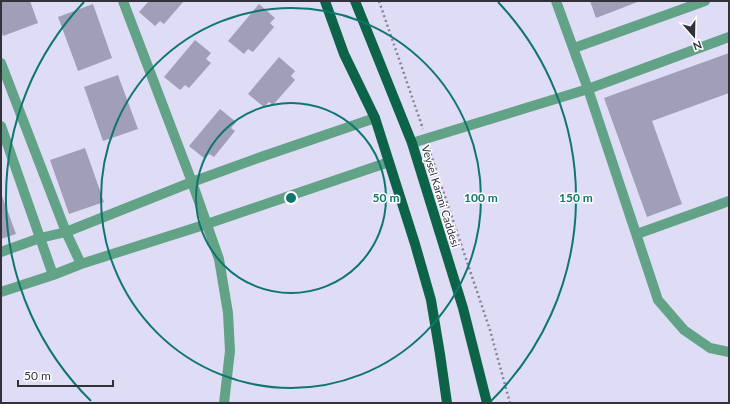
<svg xmlns="http://www.w3.org/2000/svg" width="730" height="404" font-family="Lato,sans-serif">
<rect width="100%" height="100%" fill="#dfddf6"/>
<path fill="#a19fb7" d="M 1,1 L 30,1 L 38,23 L 3,36 L 1,31 Z
M 149,1 L 184,1 L 164,24 L 160,21 L 155,26 L 139,12 Z
M 590,1 L 640,1 L 596,18 Z
M 93,4 L 112,58 L 78,71 L 58,17 Z
M 259,4 L 275,18 L 270,23 L 274,27 L 253,52 L 248,49 L 244,54 L 228,41 Z
M 195,40 L 211,53 L 206,59 L 211,63 L 189,88 L 185,85 L 180,90 L 164,77 Z
M 729,53 L 729,93 L 652,121 L 682,204 L 647,217 L 604,98 Z
M 279,57 L 295,71 L 291,76 L 295,80 L 273,105 L 269,102 L 264,107 L 248,94 Z
M 118,75 L 138,129 L 103,141 L 84,87 Z
M 220,109 L 236,122 L 231,128 L 235,131 L 214,157 L 209,154 L 205,159 L 189,146 Z
M 85,148 L 104,202 L 69,214 L 50,160 Z
M 1,193 L 16,234 L 1,239 Z"/>
<g fill="none" stroke-linecap="round" stroke-linejoin="round">
<path stroke="#858394" stroke-width="2.5" stroke-dasharray="2 3" stroke-linecap="butt" d="M 379,1 L 423,129
M 429,149 L 490,330 L 510,403"/>
<path stroke="#62a287" stroke-width="10" d="M 123,1 L 192,182 L 219,259 L 228,313 L 230,351 L 224,403
M 556,1 L 588,89 L 658,300 L 684,330 L 710,348 L 729,352
M 574,48 L 705,1
M 1,63 L 66,232 L 81,264
M 1,126 L 53,275
M 412,143 L 588,89 L 729,37
M 637,234 L 729,201
M 1,252 L 40,238 L 66,232 L 192,182 L 258,158 L 375,118
M 1,292 L 53,275 L 81,264 L 207,224 L 389,162"/>
<path stroke="#0c6348" stroke-width="10" d="M 325,1 L 344,54 L 375,118 L 415,244 L 431,300 L 440,354 L 447,403
M 355,1 L 412,143 L 463,308 L 487,403"/>
</g>
<g fill="none" stroke="#0f766e" stroke-width="2">
<circle cx="291" cy="198" r="95"/>
<circle cx="291" cy="198" r="190"/>
<path d="M91 401A285 285 0 0 1 84 2M498 2A285 285 0 0 1 491 401"/>
</g>
<g text-anchor="middle" dominant-baseline="central" stroke-width="3" stroke-linejoin="round" paint-order="stroke">
<g font-size="11" fill="#33323b" stroke="#fff">
<text transform="translate(441 196) rotate(73)">Veysel Karani Caddesi</text>
</g>
</g>
<circle cx="291" cy="198" r="6" fill="#0f766e" stroke="#fff" stroke-width="2"/>
<g font-size="12" text-anchor="middle" font-weight="bold" fill="#0f766e" stroke="#fff" stroke-width="3" stroke-linejoin="round" paint-order="stroke">
<text x="386" y="202">50 m</text>
<text x="481" y="202">100 m</text>
<text x="576" y="202">150 m</text>
</g>
<rect width="730" height="404" fill="none" stroke="#33323b" stroke-width="4"/>
<g transform="translate(694 36) rotate(160)" stroke="#ffffff" stroke-width="3" paint-order="stroke">
<path d="M0-3L7 15L0 10L-7 15Z" fill="#33323b"/>
<text y="-6" font-size="11" font-weight="bold" text-anchor="middle" fill="#33323b">N</text>
</g>
<path d="M18 380v6h95v-6" fill="none" stroke="#33323b" stroke-width="2"/>
<text x="24" y="380" font-size="12" fill="#33323b" stroke="#ffffff" stroke-width="3" paint-order="stroke">50 m</text>
</svg>
